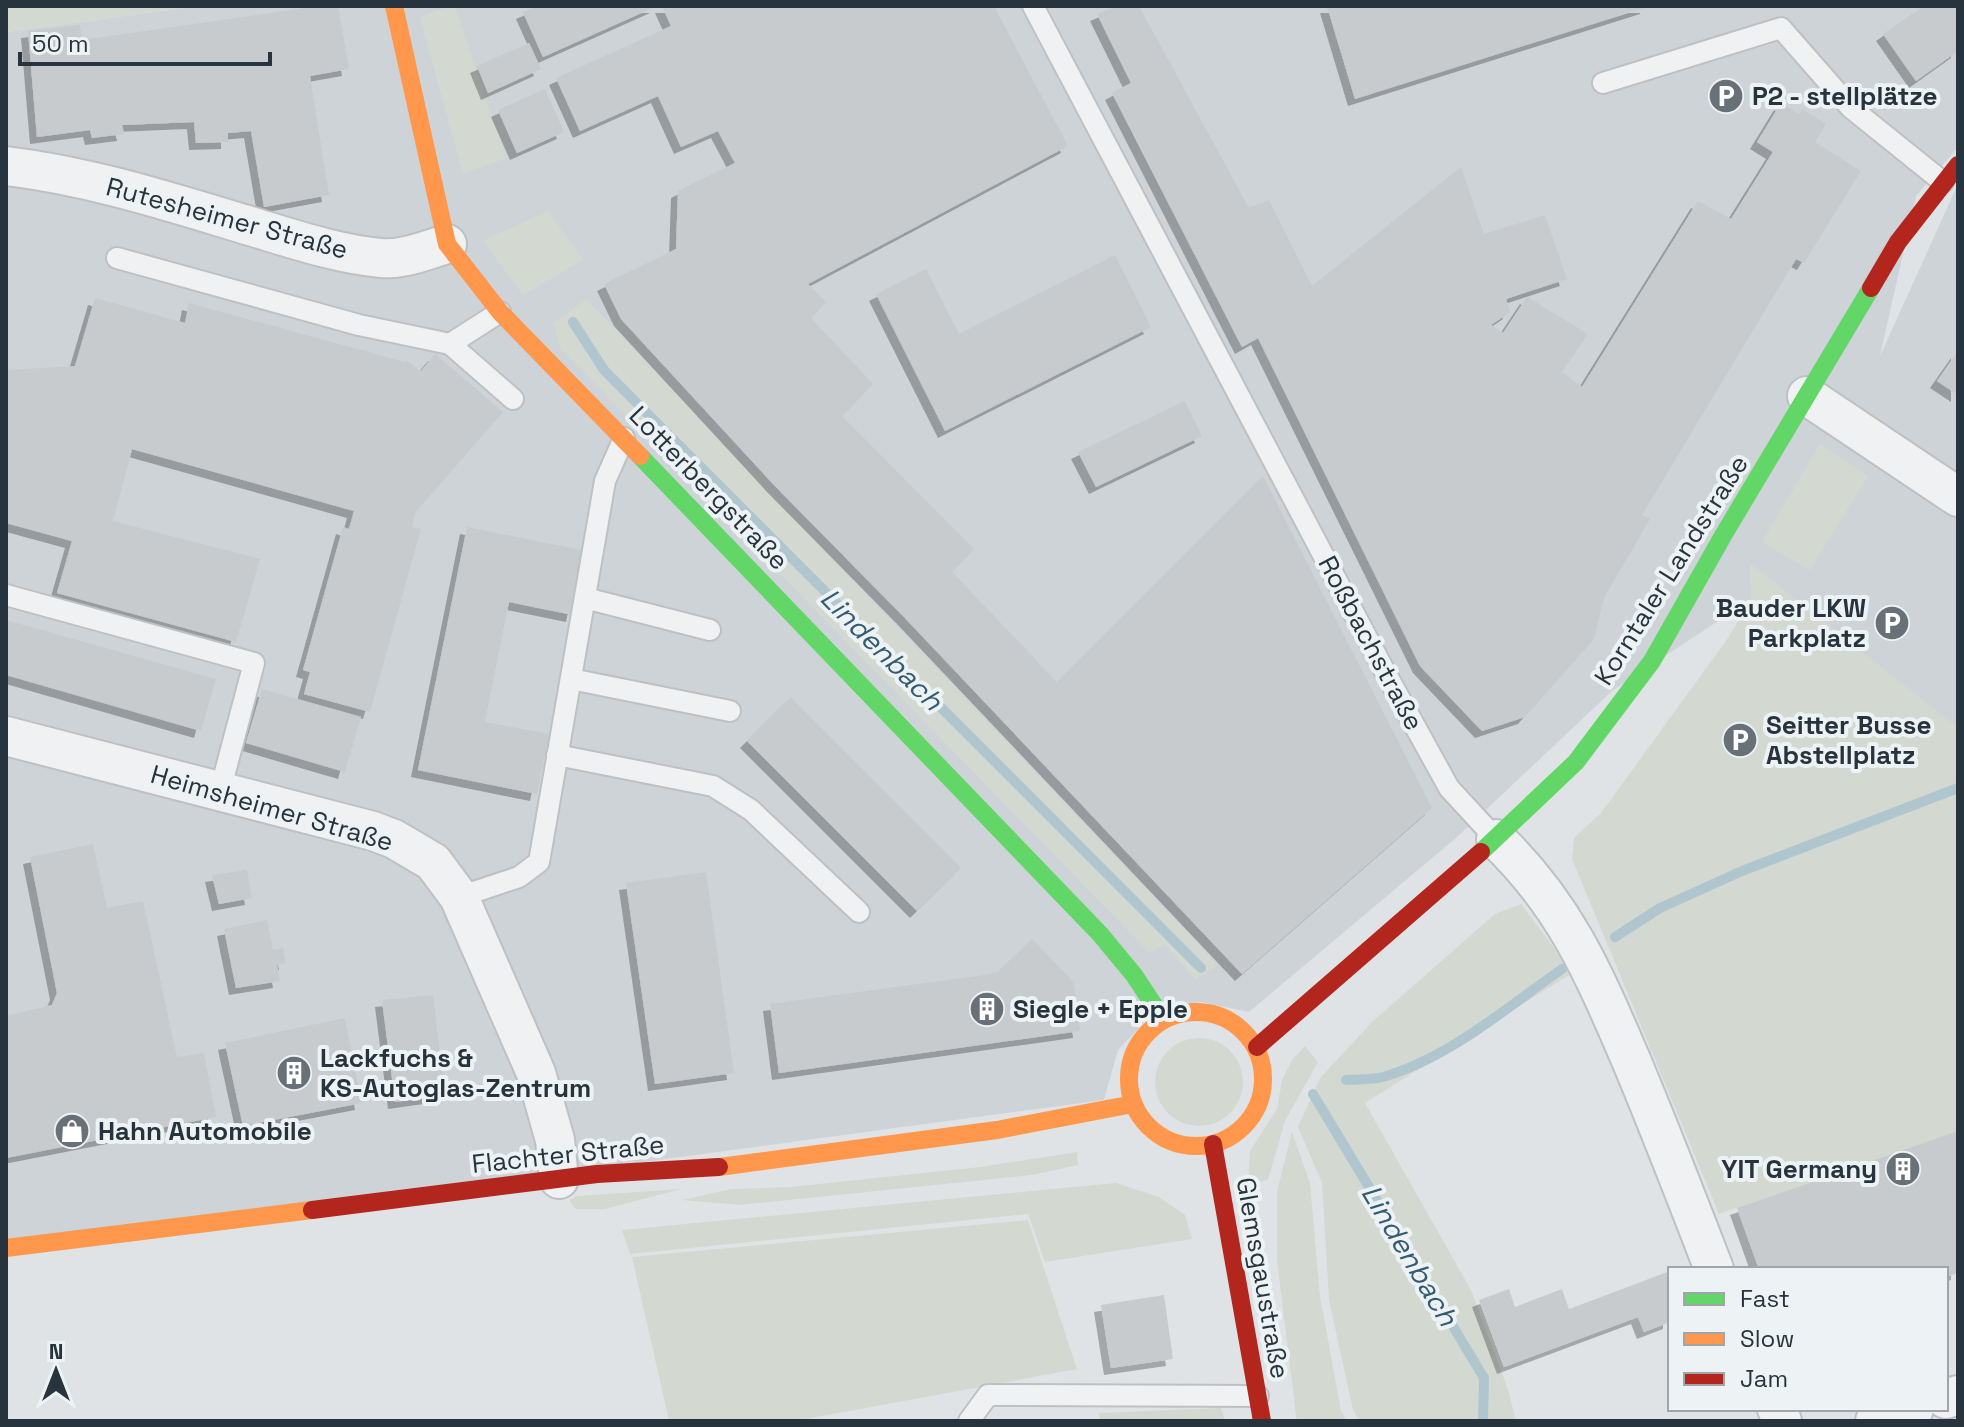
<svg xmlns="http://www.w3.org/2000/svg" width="1964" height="1427" font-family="'Space Grotesk',sans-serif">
<defs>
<filter id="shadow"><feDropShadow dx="-7" dy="7" stdDeviation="0" flood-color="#0004"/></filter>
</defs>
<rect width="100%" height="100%" fill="#e0e3e5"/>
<path fill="#ced3d8" d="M 198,6 L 1958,6 L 1958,147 L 1916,196 L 1880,356 L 1958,184 L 1958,736 L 1750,600 L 1612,691 L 1456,838 L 1249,1012 L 1201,1002 L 1156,1010 L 1118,1050 L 1104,1100 L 6,1248 L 6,32 Z"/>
<path fill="#d3d9d1" d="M 6,6 L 198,6 L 6,32 Z
M 450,6 L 455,6 L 506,158 L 463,174 L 420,17 Z
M 548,211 L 583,260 L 523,295 L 483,241 Z
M 586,299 L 1218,965 L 1195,979 L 1164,944 L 1150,953 L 560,348 L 554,323 Z
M 1820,444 L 1868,476 L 1810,570 L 1762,542 Z
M 1750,563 L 1958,728 L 1958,1132 L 1719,1214 L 1572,859 L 1574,838 L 1601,813 L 1728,638 L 1751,599 Z
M 1521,904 L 1564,961 L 1569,975 L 1365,1103 L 1471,1290 L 1508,1389 L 1516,1421 L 1359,1421 L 1353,1410 L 1329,1300 L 1322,1183 L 1298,1127 L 1320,1078 L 1372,1022 L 1495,914 Z
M1155 1082a44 44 0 1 1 88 0a44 44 0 1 1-88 0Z
M 1305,1046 L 1318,1062 L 1285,1121 L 1268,1180 L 1248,1184 L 1250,1151 L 1277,1109 L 1282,1080 L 1292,1060 Z
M 1292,1132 L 1310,1183 L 1320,1296 L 1341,1411 L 1347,1421 L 1297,1421 L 1296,1416 L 1277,1260 L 1277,1191 Z
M 1077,1152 L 1078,1165 L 1032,1175 L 740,1205 L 682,1200 L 731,1189 L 790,1187 L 980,1167 Z
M 1116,1183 L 1159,1197 L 1185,1215 L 1192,1239 L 1045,1262 L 1028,1214 L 630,1254 L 622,1230 Z
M 681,1189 L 605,1209 L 576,1209 L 569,1201 L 577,1196 Z
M 1028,1220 L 1077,1369 L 795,1421 L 669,1421 L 632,1257 Z
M 1221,1408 L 1225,1421 L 1100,1421 L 1099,1413 Z"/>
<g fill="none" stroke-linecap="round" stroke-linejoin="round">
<path stroke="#afc6cf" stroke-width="10" d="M 573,322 L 604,370 L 1201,968
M 1615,937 L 1660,908 L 1742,871 L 1958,788
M 1346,1080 C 1358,1079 1371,1080 1383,1077 C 1449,1058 1506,1008 1562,969
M 1313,1094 L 1484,1378 L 1483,1421"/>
</g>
<path fill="#c8cbcd" filter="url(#shadow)" d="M 319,6 L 338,6 L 349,69 L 310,76 L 329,195 L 264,207 L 251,131 L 228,133 L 228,142 L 196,143 L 194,122 L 122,125 L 124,134 L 92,138 L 90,130 L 37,137 L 28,31 L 80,25 L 82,40 Z
M 537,6 L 657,6 L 543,57 L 523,12 Z
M 662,6 L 994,6 L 1068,146 L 808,284 L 826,302 L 811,318 L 873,384 L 842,416 L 974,549 L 952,572 L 1057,682 L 1263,476 L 1432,808 L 1242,974 L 904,617 L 774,485 L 621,319 L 604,284 L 676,249 L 678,191 L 735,163 L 718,131 L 681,147 L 658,96 L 580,131 L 556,78 L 671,26 Z
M 1117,6 L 1139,6 L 1249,208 L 1269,200 L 1312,286 L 1461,167 L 1484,234 L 1545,215 L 1567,279 L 1506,299 L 1510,312 L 1491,325 L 1503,333 L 1527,297 L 1588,334 L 1562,372 L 1582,387 L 1698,201 L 1731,219 L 1773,152 L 1757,142 L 1781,103 L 1799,114 L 1802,109 L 1826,124 L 1815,142 L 1861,171 L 1804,263 L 1796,259 L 1642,515 L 1650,519 L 1604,598 L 1594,639 L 1525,717 L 1482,731 L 1420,666 L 1258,338 L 1242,347 L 1112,93 L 1131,83 L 1097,14 Z
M 1327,6 L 1647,6 L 1647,7 L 1355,99 Z
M 1924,6 L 1958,6 L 1958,51 L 1916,81 L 1883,34 Z
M 529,43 L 541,69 L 488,93 L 477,66 Z
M 545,89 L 564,132 L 517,153 L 498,110 Z
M 1115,255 L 1151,327 L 945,431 L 876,294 L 926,269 L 959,334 Z
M 95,298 L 185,323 L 189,303 L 405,362 L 407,361 L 421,371 L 435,354 L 503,412 L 415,513 L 412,527 L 421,529 L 370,712 L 304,694 L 310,672 L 303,670 L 343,527 L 349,529 L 354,511 L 132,449 L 113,521 L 260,559 L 236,642 L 57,593 L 72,541 L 6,523 L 6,370 L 75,366 Z
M 1958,351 L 1958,395 L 1937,381 Z
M 1185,401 L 1202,436 L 1096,487 L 1078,452 Z
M 467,527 L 586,551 L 573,615 L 509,602 L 485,722 L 549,734 L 537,794 L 418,770 Z
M 6,620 L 216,679 L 201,731 L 6,675 Z
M 262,689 L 361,717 L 345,772 L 246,743 Z
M 791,697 L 961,868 L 917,911 L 747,741 Z
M 93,844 L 107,908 L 143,901 L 177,1057 L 204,1053 L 216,1117 L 6,1158 L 6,1016 L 52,1005 L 57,993 L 30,857 Z
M 247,870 L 252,898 L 219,904 L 212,875 Z
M 706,872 L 734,1073 L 655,1084 L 626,883 Z
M 267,920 L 273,950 L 283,948 L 286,963 L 277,965 L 280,981 L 236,988 L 224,929 Z
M 1032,939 L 1070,978 L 1074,985 L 1080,1031 L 779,1073 L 770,1004 L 984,975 L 998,972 Z
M 433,995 L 445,1095 L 395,1102 L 382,1000 Z
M 345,1018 L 362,1103 L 243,1126 L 225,1043 Z
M 1958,1131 L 1958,1273 L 1946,1277 L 1946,1269 L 1759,1269 L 1737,1208 Z
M 1670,1271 L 1670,1322 L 1644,1332 L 1638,1317 L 1504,1367 L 1479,1300 L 1509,1289 L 1515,1307 L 1562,1289 L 1569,1309 Z
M 1164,1295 L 1173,1359 L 1111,1368 L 1101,1305 Z"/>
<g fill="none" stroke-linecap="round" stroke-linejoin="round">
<defs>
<path id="lane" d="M 1033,6 L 1385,672 L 1449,788 L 1496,839
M 1603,83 L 1781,28 L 1851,108 L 1943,182
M 117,258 L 359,325 L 450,344 L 513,399
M 450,344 L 500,312
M 6,595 L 254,663 L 220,791
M 585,598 L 710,630
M 571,679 L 730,711
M 557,755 L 713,786 L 751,810 L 859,912
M 459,897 L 519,877 L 539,862 L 605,481 L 624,438
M 969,1421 L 988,1395 L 1258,1396"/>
<path id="street" d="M 6,166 C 90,176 170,202 250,226 C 293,239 337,254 381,258 C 404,260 426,250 447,244
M 1807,396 L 1958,497
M 6,736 L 373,831 L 394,839 L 433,862 L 459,897 L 536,1073 L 555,1140 L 559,1179
M 1496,839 C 1565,905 1594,974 1631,1060 C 1660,1129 1687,1199 1714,1269
M 1946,1399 L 1958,1395
M 1777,1409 L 1782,1421
M 1875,1421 L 1914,1409"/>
</defs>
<use href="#lane" stroke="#bec1c3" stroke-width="24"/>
<use href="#street" stroke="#bec1c3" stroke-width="42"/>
<use href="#lane" stroke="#f0f1f2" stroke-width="20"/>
<use href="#street" stroke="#f0f1f2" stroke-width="38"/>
<path stroke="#63d668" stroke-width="18" d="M 640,456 L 1100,934 L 1134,975 L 1163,1019
M 1481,852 L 1576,762 L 1652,661 L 1724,534 L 1871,288"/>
<path stroke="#ff974d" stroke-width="18" d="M 394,6 L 447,244 L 500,312 L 640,456
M1129 1079a67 67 0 1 1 134 0a67 67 0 1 1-134 0Z
M 719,1167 L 997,1130 L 1133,1104
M 6,1248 L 312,1210"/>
<path stroke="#b3261e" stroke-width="18" d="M 1871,288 L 1898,242 L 1958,165
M 1257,1047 L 1481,852
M 1213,1144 L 1262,1421
M 312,1210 L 597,1174 L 719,1167"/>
</g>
<defs>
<symbol id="parking-disc" viewBox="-11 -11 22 22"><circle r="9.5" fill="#687178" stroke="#edf2f5"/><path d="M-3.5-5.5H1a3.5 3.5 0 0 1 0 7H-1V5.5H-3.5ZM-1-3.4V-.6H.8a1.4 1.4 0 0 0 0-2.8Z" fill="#fff"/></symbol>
<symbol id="building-disc" viewBox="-11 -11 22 22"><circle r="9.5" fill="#687178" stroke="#edf2f5"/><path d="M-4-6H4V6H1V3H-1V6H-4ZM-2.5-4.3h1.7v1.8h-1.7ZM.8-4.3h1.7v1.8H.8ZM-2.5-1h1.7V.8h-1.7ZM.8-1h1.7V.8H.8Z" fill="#fff"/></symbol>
<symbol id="shop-disc" viewBox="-11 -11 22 22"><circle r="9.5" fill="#687178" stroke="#edf2f5"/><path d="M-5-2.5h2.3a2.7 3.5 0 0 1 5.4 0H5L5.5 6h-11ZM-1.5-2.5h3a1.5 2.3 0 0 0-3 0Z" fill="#fff"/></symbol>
</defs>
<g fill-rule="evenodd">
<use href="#parking-disc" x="1706" y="76" width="40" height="40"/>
<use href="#parking-disc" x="1872" y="603" width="40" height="40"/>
<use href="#parking-disc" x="1720" y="720" width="40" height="40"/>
<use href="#building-disc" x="967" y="989" width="40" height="40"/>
<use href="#building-disc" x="274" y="1053" width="40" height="40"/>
<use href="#shop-disc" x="52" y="1111" width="40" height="40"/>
<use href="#building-disc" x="1883" y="1149" width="40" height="40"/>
</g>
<g text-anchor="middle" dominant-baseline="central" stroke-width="8" stroke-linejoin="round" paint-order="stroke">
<g font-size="26" font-weight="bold" fill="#28343d" stroke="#edf2f5" text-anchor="start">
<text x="1752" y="96">P2 - stellplätze</text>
<text x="1866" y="608" text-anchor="end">Bauder LKW<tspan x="1866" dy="30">Parkplatz</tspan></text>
<text x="1766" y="725">Seitter Busse<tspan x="1766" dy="30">Abstellplatz</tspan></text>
<text x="1013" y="1009">Siegle + Epple</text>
<text x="320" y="1058">Lackfuchs &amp;<tspan x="320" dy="30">KS-Autoglas-Zentrum</tspan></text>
<text x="98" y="1131">Hahn Automobile</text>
<text x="1877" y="1169" text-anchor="end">YIT Germany</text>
</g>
<g font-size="26" fill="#28343d" stroke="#edf2f5">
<text transform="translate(227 218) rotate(15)">Rutesheimer Straße</text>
<text transform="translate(709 488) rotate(46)">Lotterbergstraße</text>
<text transform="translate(1671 570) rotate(-58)">Korntaler Landstraße</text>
<text transform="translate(1371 643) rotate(62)">Roßbachstraße</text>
<text transform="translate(272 808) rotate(16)">Heimsheimer Straße</text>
<text transform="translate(568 1154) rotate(-6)">Flachter Straße</text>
<text transform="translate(1263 1278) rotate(80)">Glemsgaustraße</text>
</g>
<g font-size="28" font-style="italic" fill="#345b6f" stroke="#edf2f5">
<text transform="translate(882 649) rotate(45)">Lindenbach</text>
<text transform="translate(1410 1255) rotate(59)">Lindenbach</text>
</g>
</g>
<rect width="1964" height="1427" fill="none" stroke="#28343d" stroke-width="16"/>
<rect x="1668" y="1267" width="280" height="144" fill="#edf2f5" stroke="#9ea6ab" stroke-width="2"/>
<rect x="1684" y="1293" width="40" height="12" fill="#63d668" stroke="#9ea6ab" stroke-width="2"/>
<text x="1740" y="1307" font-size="24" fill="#28343d">Fast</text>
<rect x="1684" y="1333" width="40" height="12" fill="#ff974d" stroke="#9ea6ab" stroke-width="2"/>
<text x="1740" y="1347" font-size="24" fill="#28343d">Slow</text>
<rect x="1684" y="1373" width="40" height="12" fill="#b3261e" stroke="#9ea6ab" stroke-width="2"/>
<text x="1740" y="1387" font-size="24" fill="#28343d">Jam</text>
<g transform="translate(56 1371)" stroke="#edf2f5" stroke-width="6" paint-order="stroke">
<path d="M0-6L14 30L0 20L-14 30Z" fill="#28343d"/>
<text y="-12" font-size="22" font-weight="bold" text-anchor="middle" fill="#28343d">N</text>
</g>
<path d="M20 52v12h250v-12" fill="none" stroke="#28343d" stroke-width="4"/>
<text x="32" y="52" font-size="24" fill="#28343d" stroke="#edf2f5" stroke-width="6" paint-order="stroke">50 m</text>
</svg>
